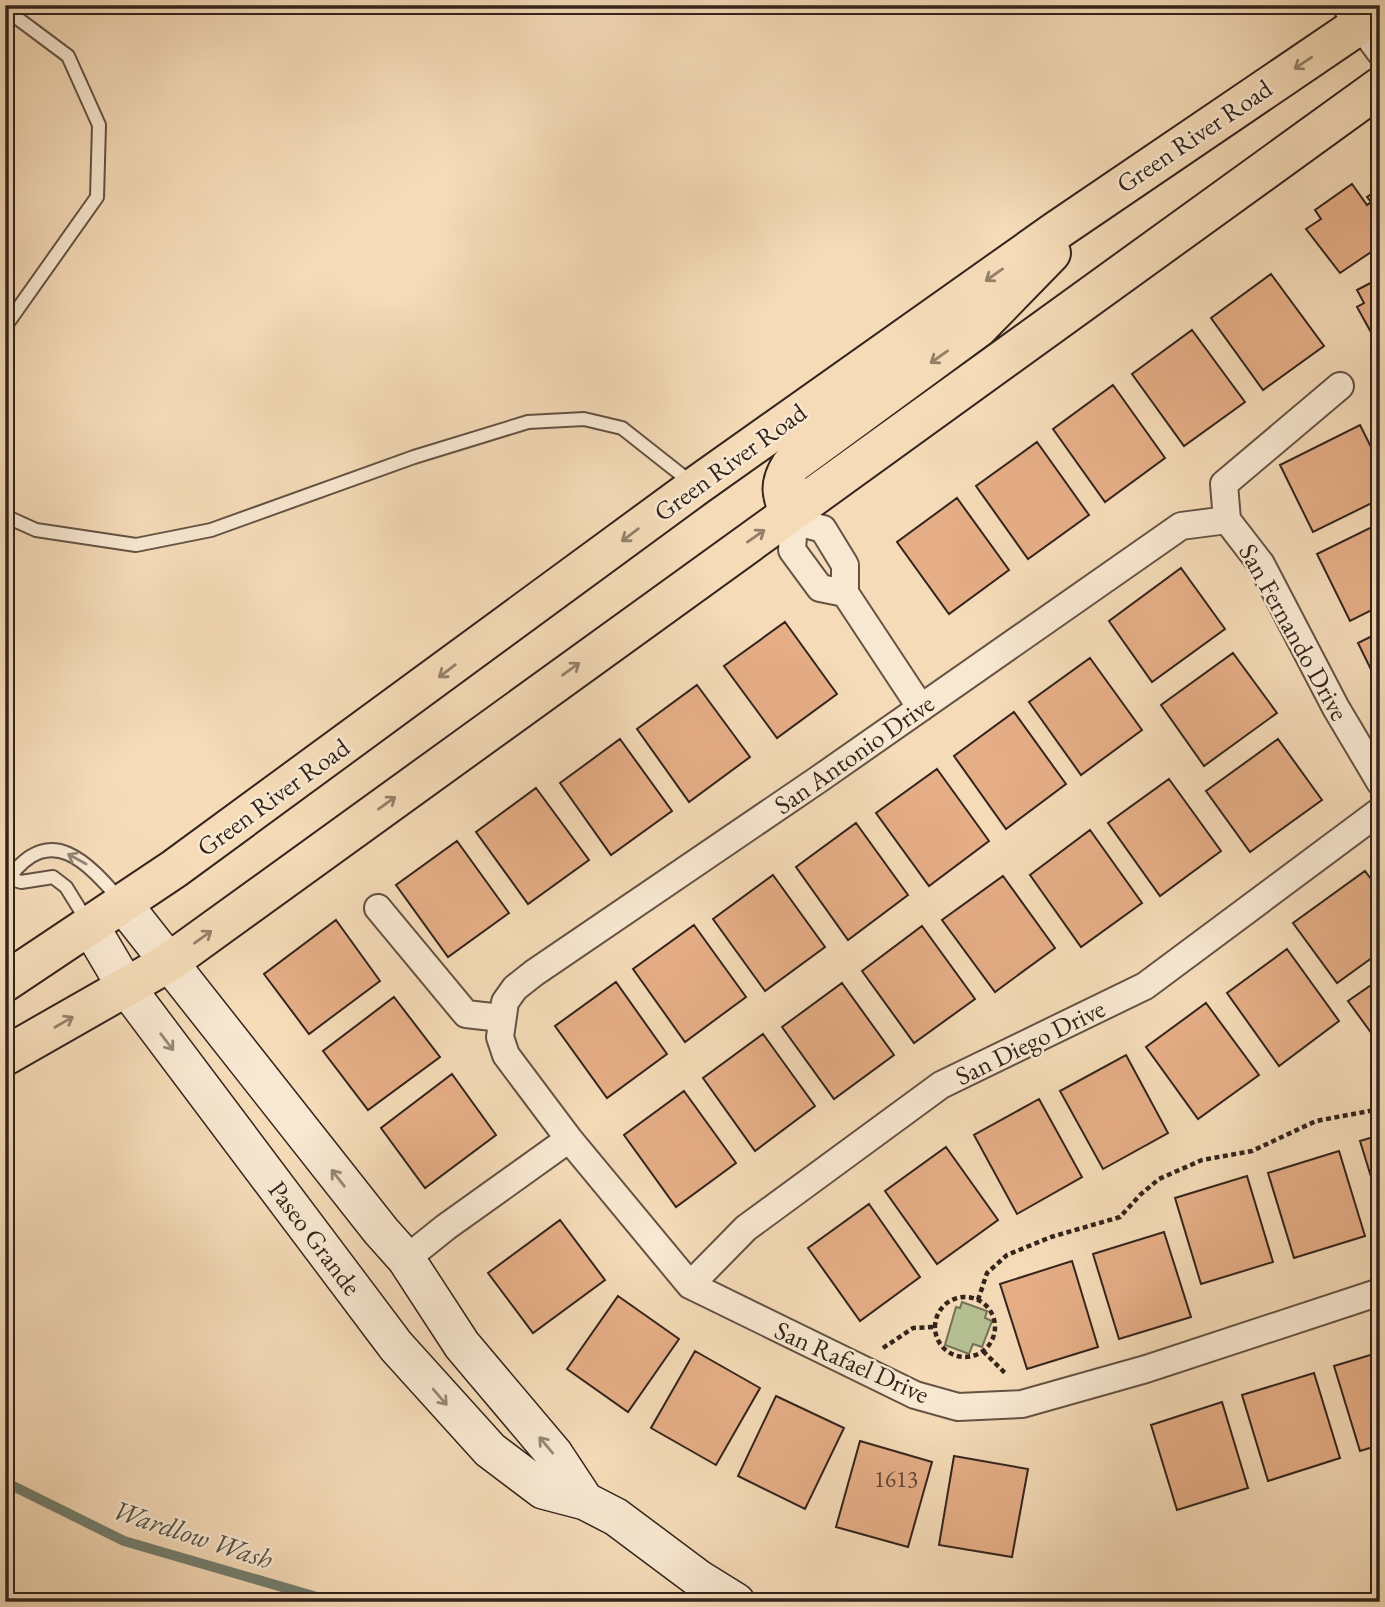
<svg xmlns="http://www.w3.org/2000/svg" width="1385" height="1607" font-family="'EB Garamond',serif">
<rect width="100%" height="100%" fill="#f5dbb8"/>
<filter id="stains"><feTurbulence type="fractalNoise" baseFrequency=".00286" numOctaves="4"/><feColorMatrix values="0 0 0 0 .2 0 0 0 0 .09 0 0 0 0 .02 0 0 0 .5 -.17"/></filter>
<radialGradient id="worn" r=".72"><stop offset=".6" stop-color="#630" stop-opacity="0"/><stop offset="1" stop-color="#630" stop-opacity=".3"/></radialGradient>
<path fill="#b6c193" stroke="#747258" stroke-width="2" d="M 962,1302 L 987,1311 L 985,1318 L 992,1321 L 982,1347 L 973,1344 L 969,1354 L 945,1345 L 956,1307 L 960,1308 Z"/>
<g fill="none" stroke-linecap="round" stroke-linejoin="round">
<path stroke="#737f70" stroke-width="10" d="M 5,1482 L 124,1541 L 334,1602"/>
</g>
<path fill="#e6ae87" stroke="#33241c" stroke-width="2" d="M 1352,184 L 1367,205 L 1371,202 L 1367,197 L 1380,188 L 1380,228 L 1375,232 L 1380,246 L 1340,273 L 1306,229 L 1321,219 L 1315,210 Z
M 1271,274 L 1324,346 L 1263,390 L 1211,318 Z
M 1380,278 L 1380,336 L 1377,331 L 1372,334 L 1357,307 L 1364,303 L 1357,290 Z
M 1192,330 L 1245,402 L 1184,446 L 1132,374 Z
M 1113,385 L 1165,458 L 1105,502 L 1053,429 Z
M 1360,425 L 1380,465 L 1380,499 L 1313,532 L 1280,465 Z
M 1037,442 L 1089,515 L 1028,559 L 976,486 Z
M 957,498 L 1009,570 L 949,614 L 897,542 Z
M 1380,523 L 1380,606 L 1350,621 L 1317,554 Z
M 1181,568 L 1225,629 L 1152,682 L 1109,621 Z
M 785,622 L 837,694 L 777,738 L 724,666 Z
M 1380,632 L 1380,688 L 1358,643 Z
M 1233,653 L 1277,713 L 1204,766 L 1161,705 Z
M 1090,658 L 1142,730 L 1081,775 L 1029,702 Z
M 697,685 L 750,757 L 689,802 L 637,729 Z
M 1014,712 L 1066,784 L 1006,829 L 954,756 Z
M 620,739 L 672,811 L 611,855 L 560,783 Z
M 1278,739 L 1322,800 L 1250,852 L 1206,791 Z
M 937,769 L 989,841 L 929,886 L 876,813 Z
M 1169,779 L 1221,851 L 1160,896 L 1108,823 Z
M 536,788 L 589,860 L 528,904 L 476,832 Z
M 856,823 L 908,895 L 848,940 L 796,867 Z
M 1090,830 L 1142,903 L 1081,947 L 1030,875 Z
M 457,841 L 509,913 L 448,957 L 396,885 Z
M 1365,871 L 1380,891 L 1380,952 L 1337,983 L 1293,923 Z
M 773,875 L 825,947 L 765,991 L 713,919 Z
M 1003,876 L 1055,948 L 995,992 L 942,920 Z
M 336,920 L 380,981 L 309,1034 L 264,974 Z
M 694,925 L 746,997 L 685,1042 L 633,969 Z
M 922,926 L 975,999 L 914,1043 L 862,971 Z
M 1287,949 L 1339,1021 L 1279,1066 L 1227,993 Z
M 1380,979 L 1380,1045 L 1348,1001 Z
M 616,982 L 667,1054 L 607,1098 L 555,1026 Z
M 842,983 L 894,1055 L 834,1099 L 782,1027 Z
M 394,997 L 440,1057 L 368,1110 L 323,1051 Z
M 1206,1003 L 1259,1075 L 1198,1119 L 1146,1047 Z
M 763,1034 L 815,1106 L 755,1151 L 703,1078 Z
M 1126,1055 L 1168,1133 L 1103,1169 L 1060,1091 Z
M 452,1074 L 496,1135 L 425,1188 L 381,1128 Z
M 684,1091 L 736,1163 L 676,1207 L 624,1135 Z
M 1039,1099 L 1082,1177 L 1017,1214 L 974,1135 Z
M 1380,1135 L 1380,1206 L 1360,1141 Z
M 946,1147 L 998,1220 L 937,1264 L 885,1191 Z
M 1339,1151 L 1365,1236 L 1294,1258 L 1268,1173 Z
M 1247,1176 L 1273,1262 L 1201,1284 L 1175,1198 Z
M 869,1204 L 920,1277 L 860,1321 L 808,1248 Z
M 560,1220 L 605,1280 L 533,1333 L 488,1273 Z
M 1164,1232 L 1191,1317 L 1119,1339 L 1093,1254 Z
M 1072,1261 L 1098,1347 L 1027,1369 L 1000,1284 Z
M 618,1296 L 679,1339 L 628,1412 L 567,1369 Z
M 695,1351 L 760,1388 L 716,1465 L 651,1428 Z
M 1380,1352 L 1380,1445 L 1360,1451 L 1334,1366 Z
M 1314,1373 L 1340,1458 L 1268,1481 L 1242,1395 Z
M 776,1396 L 844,1428 L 805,1509 L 738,1476 Z
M 1222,1402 L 1248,1488 L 1177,1510 L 1151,1425 Z
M 860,1441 L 932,1462 L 908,1547 L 836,1527 Z
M 954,1456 L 1028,1469 L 1012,1557 L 939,1545 Z"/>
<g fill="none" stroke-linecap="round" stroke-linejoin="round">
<defs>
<path id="lane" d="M 5,9 L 68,56 L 99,125 L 97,197 L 5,327
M 5,516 L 36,530 L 136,545 L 211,530 L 414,457 L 528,422 L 584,419 L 622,428 L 693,484
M 87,921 L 66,887 L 53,877 L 21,882 L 9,878 C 51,821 88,863 121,901"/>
<path id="street" d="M 1345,5 L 1380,52
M 1227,520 L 1181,526 L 819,779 L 534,973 L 515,988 L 505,1002 L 500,1037 L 506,1055 L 569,1139 L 690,1285 L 915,1395 L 958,1407 L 1022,1404 L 1146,1369 L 1380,1292
M 1227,520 L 1261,564 L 1336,708 L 1380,782
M 1227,520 L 1224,484 L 1340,386
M 845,593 L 820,588 L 792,550 L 794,521 L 823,529 L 845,565 L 845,593 L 921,708
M 378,908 L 466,1014 L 501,1018
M 406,1259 L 446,1227 L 569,1139
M 690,1285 L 746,1228 L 941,1085 L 1145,986 L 1380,811"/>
<path id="secondary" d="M 123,904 L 381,1231 L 406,1259 L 462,1345 L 554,1454 L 585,1501
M 90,926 L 126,987 L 396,1346 L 490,1450 L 543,1490 L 585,1501 L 616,1517 L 699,1579 L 736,1602"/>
<path id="primary" d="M 789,513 C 781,493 779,484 791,465 L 978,328 L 1051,253
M 5,982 L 174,869 L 696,486 L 1056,231 L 1380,11
M 5,1056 L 168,963 L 1380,87"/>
</defs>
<use href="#lane" stroke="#645243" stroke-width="16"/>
<use href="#street" stroke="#645243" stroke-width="30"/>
<use href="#secondary" stroke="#33241c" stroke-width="40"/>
<use href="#primary" stroke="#33241c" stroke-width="42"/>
<path stroke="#33241c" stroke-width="4.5" stroke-dasharray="5 3.5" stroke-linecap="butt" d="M935 1327a30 30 0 1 1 60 0a30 30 0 1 1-60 0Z
M 978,1300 L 987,1273 L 1007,1255 L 1051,1237 L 1120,1217 L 1140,1195 L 1159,1179 L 1202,1160 L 1252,1151 L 1316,1121 L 1380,1109
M 883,1348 L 913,1328 L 935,1327
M 983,1351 L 1007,1375"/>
<use href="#lane" stroke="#f8e8d1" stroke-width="12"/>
<use href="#street" stroke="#f8e8d1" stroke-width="26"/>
<use href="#secondary" stroke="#f8e8d1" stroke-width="37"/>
<use href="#primary" stroke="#f5dbb8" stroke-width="38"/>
</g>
<defs><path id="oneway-shaft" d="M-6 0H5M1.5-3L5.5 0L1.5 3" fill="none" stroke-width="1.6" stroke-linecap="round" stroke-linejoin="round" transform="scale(1.75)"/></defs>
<g stroke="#94806a">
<use href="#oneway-shaft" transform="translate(1303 63) rotate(146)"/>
<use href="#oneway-shaft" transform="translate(994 275) rotate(145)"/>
<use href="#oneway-shaft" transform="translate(939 357) rotate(145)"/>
<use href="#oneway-shaft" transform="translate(630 535) rotate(143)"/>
<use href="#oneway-shaft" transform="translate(756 536) rotate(-35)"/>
<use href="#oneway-shaft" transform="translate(571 669) rotate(-36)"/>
<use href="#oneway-shaft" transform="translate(447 671) rotate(143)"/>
<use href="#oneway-shaft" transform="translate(387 803) rotate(-36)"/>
<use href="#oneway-shaft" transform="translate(203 937) rotate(-36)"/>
<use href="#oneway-shaft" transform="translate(64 1022) rotate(-30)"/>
</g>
<g stroke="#968676">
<use href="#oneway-shaft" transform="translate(77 859) rotate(-151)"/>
<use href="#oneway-shaft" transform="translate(167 1042) rotate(53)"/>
<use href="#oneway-shaft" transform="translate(338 1178) rotate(-128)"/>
<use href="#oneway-shaft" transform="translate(440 1397) rotate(49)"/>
<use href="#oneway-shaft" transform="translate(546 1445) rotate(-130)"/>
</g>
<g text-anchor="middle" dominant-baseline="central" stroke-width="5" stroke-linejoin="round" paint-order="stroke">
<g font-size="23" fill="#604637">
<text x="896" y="1479">1613</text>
</g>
<g font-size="26" fill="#33241c" stroke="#f8e8d1">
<text transform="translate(1194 136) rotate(-34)">Green River Road</text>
<text transform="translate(730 462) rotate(-36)">Green River Road</text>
<text transform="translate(1294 632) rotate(61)">San Fernando Drive</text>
<text transform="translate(854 754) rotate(-35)">San Antonio Drive</text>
<text transform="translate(273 797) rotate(-36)">Green River Road</text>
<text transform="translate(1030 1042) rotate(-26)">San Diego Drive</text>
<text transform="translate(315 1238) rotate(53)">Paseo Grande</text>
<text transform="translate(852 1362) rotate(24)">San Rafael Drive</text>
</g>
<g font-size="28" font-style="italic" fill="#535246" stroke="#f8e8d1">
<text transform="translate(193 1534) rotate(18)">Wardlow Wash</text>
</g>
</g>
<rect width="1385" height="1607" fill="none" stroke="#f5dbb8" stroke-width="28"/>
<rect x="7" y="7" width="1371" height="1593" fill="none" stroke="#33241c" stroke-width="3.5"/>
<rect x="14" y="14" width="1357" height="1579" fill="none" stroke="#33241c" stroke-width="2"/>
<rect width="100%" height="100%" filter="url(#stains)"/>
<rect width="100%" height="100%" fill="url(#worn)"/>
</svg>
